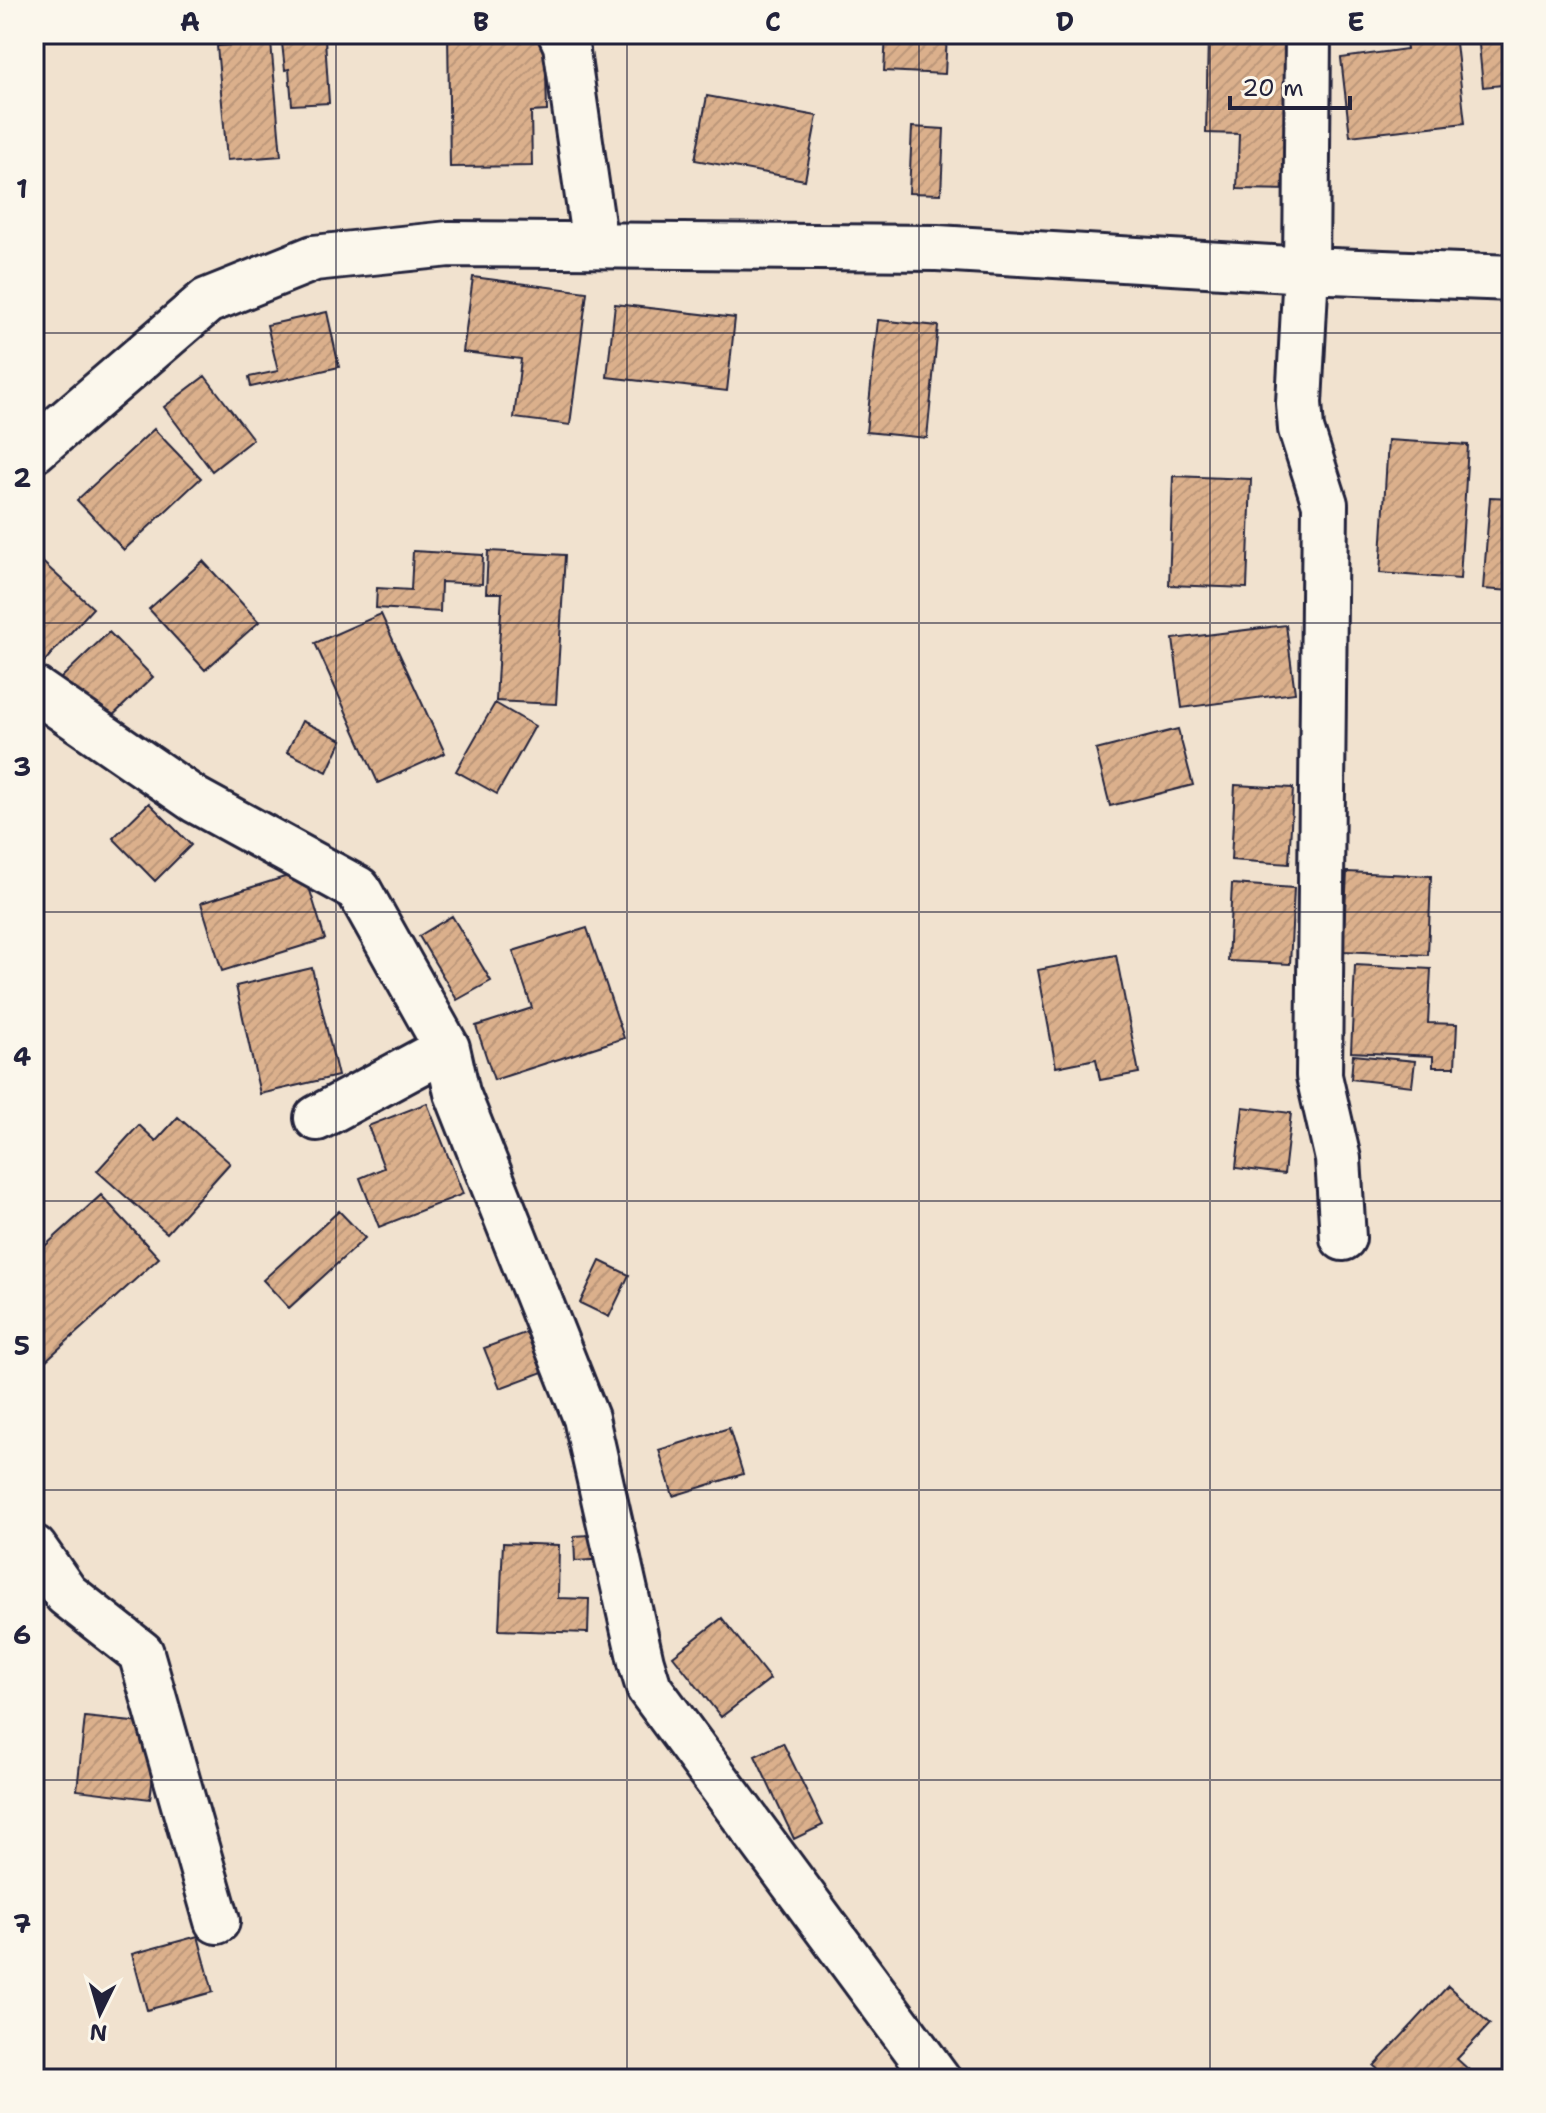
<svg xmlns="http://www.w3.org/2000/svg" width="1546" height="2113" font-family="'Shantell Sans',sans-serif">
<defs>
<pattern id="building-hatch" width="6" height="6" patternUnits="userSpaceOnUse" patternTransform="scale(2)"><rect width="6" height="6" fill="#dbb08c"/><path d="M-1 1l2-2M0 6l6-6M5 7l2-2" fill="none" stroke="#bc977a"/></pattern>
</defs>
<rect width="100%" height="100%" fill="#f1e2cf"/>
<filter id="ink" filterUnits="userSpaceOnUse"><feTurbulence type="fractalNoise" baseFrequency=".0125" numOctaves="2"/><feDisplacementMap in="SourceGraphic" scale="16" xChannelSelector="R" yChannelSelector="G"/><feConvolveMatrix kernelMatrix="1 2 1 2 8 2 1 2 1" color-interpolation-filters="sRGB"/></filter>
<g filter="url(#ink)">
<path fill="url(#building-hatch)" stroke="#22223b" stroke-width="2" d="M 448,34 L 545,34 L 547,111 L 531,112 L 532,166 L 450,167 Z
M 886,34 L 947,34 L 945,74 L 884,71 Z
M 1405,34 L 1455,34 L 1465,123 L 1350,136 L 1341,58 L 1407,49 Z
M 1478,34 L 1512,34 L 1512,84 L 1483,87 Z
M 1208,36 L 1297,38 L 1294,190 L 1237,189 L 1239,134 L 1206,133 Z
M 325,39 L 329,103 L 292,105 L 289,69 L 285,70 L 282,43 Z
M 271,42 L 281,156 L 227,160 L 217,46 Z
M 707,96 L 817,116 L 805,180 L 695,160 Z
M 912,127 L 944,129 L 941,194 L 909,193 Z
M 473,277 L 587,292 L 570,425 L 514,418 L 521,359 L 463,352 Z
M 615,304 L 735,318 L 727,391 L 607,377 Z
M 327,312 L 339,367 L 251,387 L 249,377 L 278,371 L 267,325 Z
M 878,320 L 938,326 L 927,438 L 866,432 Z
M 205,376 L 253,439 L 212,471 L 164,407 Z
M 154,429 L 201,478 L 124,550 L 77,500 Z
M 1388,440 L 1468,445 L 1460,579 L 1380,573 Z
M 1173,476 L 1251,479 L 1247,588 L 1169,585 Z
M 1490,497 L 1512,498 L 1512,591 L 1483,589 Z
M 413,551 L 483,555 L 482,584 L 441,582 L 440,612 L 376,608 L 377,588 L 411,590 Z
M 488,551 L 565,555 L 556,704 L 496,701 L 502,593 L 486,593 Z
M 37,557 L 93,608 L 34,673 L 34,560 Z
M 203,561 L 259,622 L 205,670 L 149,609 Z
M 381,614 L 445,753 L 378,783 L 315,643 Z
M 1286,625 L 1295,693 L 1182,708 L 1173,639 Z
M 109,632 L 153,677 L 104,724 L 60,679 Z
M 495,703 L 535,726 L 497,794 L 456,771 Z
M 302,721 L 342,740 L 327,772 L 287,752 Z
M 1178,729 L 1193,785 L 1110,806 L 1096,750 Z
M 1235,785 L 1293,788 L 1289,864 L 1231,860 Z
M 149,803 L 191,845 L 155,881 L 113,838 Z
M 304,871 L 325,939 L 222,971 L 201,903 Z
M 1347,872 L 1431,876 L 1428,955 L 1343,951 Z
M 1232,884 L 1294,888 L 1290,964 L 1228,961 Z
M 452,916 L 491,981 L 457,1000 L 419,936 Z
M 587,928 L 624,1038 L 494,1080 L 476,1026 L 532,1008 L 513,951 Z
M 1116,955 L 1139,1073 L 1100,1080 L 1096,1059 L 1056,1067 L 1038,970 Z
M 1355,965 L 1431,969 L 1428,1023 L 1457,1024 L 1455,1067 L 1433,1067 L 1433,1056 L 1351,1052 Z
M 312,968 L 338,1076 L 260,1094 L 236,986 Z
M 1353,1055 L 1415,1061 L 1412,1086 L 1351,1079 Z
M 427,1103 L 463,1194 L 379,1227 L 360,1178 L 384,1168 L 368,1126 Z
M 1243,1107 L 1291,1113 L 1284,1174 L 1236,1168 Z
M 178,1117 L 230,1163 L 167,1233 L 97,1171 L 139,1125 L 156,1141 Z
M 101,1195 L 159,1258 L 43,1363 L 34,1354 L 34,1256 Z
M 339,1211 L 365,1238 L 289,1308 L 263,1280 Z
M 600,1261 L 629,1275 L 609,1317 L 580,1303 Z
M 533,1330 L 548,1370 L 500,1388 L 484,1348 Z
M 729,1428 L 743,1474 L 673,1496 L 659,1450 Z
M 607,1534 L 609,1559 L 575,1561 L 574,1536 Z
M 503,1543 L 559,1545 L 558,1598 L 589,1599 L 588,1633 L 499,1630 Z
M 722,1618 L 770,1679 L 721,1717 L 673,1656 Z
M 85,1717 L 160,1725 L 150,1799 L 77,1790 Z
M 783,1743 L 823,1825 L 794,1839 L 755,1756 Z
M 198,1936 L 213,1992 L 147,2010 L 132,1954 Z
M 1448,1986 L 1490,2024 L 1457,2059 L 1479,2079 L 1389,2079 L 1374,2066 Z"/>
<g fill="none" stroke-linecap="round" stroke-linejoin="round">
<defs>
<path id="minor" d="M 561,34 L 566,45 L 595,245
M 1308,34 L 1306,270 L 1299,403 L 1301,429 L 1325,504 L 1319,1076 L 1338,1159 L 1343,1238
M 34,450 L 207,301 L 314,258 L 449,244 L 937,248 L 1306,270 L 1512,278
M 34,689 L 195,800 L 358,889 L 447,1048 L 457,1093 L 586,1418 L 641,1662 L 649,1688 L 938,2079
M 317,1118 L 447,1048
M 34,1548 L 66,1594 L 141,1653 L 217,1921"/>
</defs>
<use href="#minor" stroke="#22223b" stroke-width="50"/>
<use href="#minor" stroke="#fbf7ec" stroke-width="44"/>
</g>
</g>
<path fill="none" stroke="#22223b" stroke-width="2" stroke-opacity="0.55" d="M 336,34 L 336,2079M 627,34 L 627,2079M 919,34 L 919,2079M 1210,34 L 1210,2079M 34,333 L 1512,333M 34,623 L 1512,623M 34,912 L 1512,912M 34,1201 L 1512,1201M 34,1490 L 1512,1490M 34,1780 L 1512,1780"/>
<rect width="1546" height="2113" fill="none" stroke="#fbf7ec" stroke-width="88"/>
<g transform="translate(100 2013) rotate(185)" stroke="#fbf7ec" stroke-width="6" paint-order="stroke">
<path d="M0-6L14 30L0 20L-14 30Z" fill="#22223b"/>
<text y="-12" font-size="22" font-weight="bold" text-anchor="middle" fill="#22223b">N</text>
</g>
<path d="M1230 96v12h120v-12" fill="none" stroke="#22223b" stroke-width="4"/>
<text x="1242" y="96" font-size="24" fill="#22223b" stroke="#fbf7ec" stroke-width="6" paint-order="stroke">20 m</text>
<rect x="44" y="44" width="1458" height="2025" fill="none" stroke="#22223b" stroke-width="3"/>
<g font-size="26" text-anchor="middle" font-weight="bold" fill="#22223b">
<text x="190" y="31">A</text>
<text x="481" y="31">B</text>
<text x="773" y="31">C</text>
<text x="1065" y="31">D</text>
<text x="1356" y="31">E</text>
<text x="22" y="198">1</text>
<text x="22" y="487">2</text>
<text x="22" y="776">3</text>
<text x="22" y="1066">4</text>
<text x="22" y="1355">5</text>
<text x="22" y="1644">6</text>
<text x="22" y="1933">7</text>
</g>
</svg>
